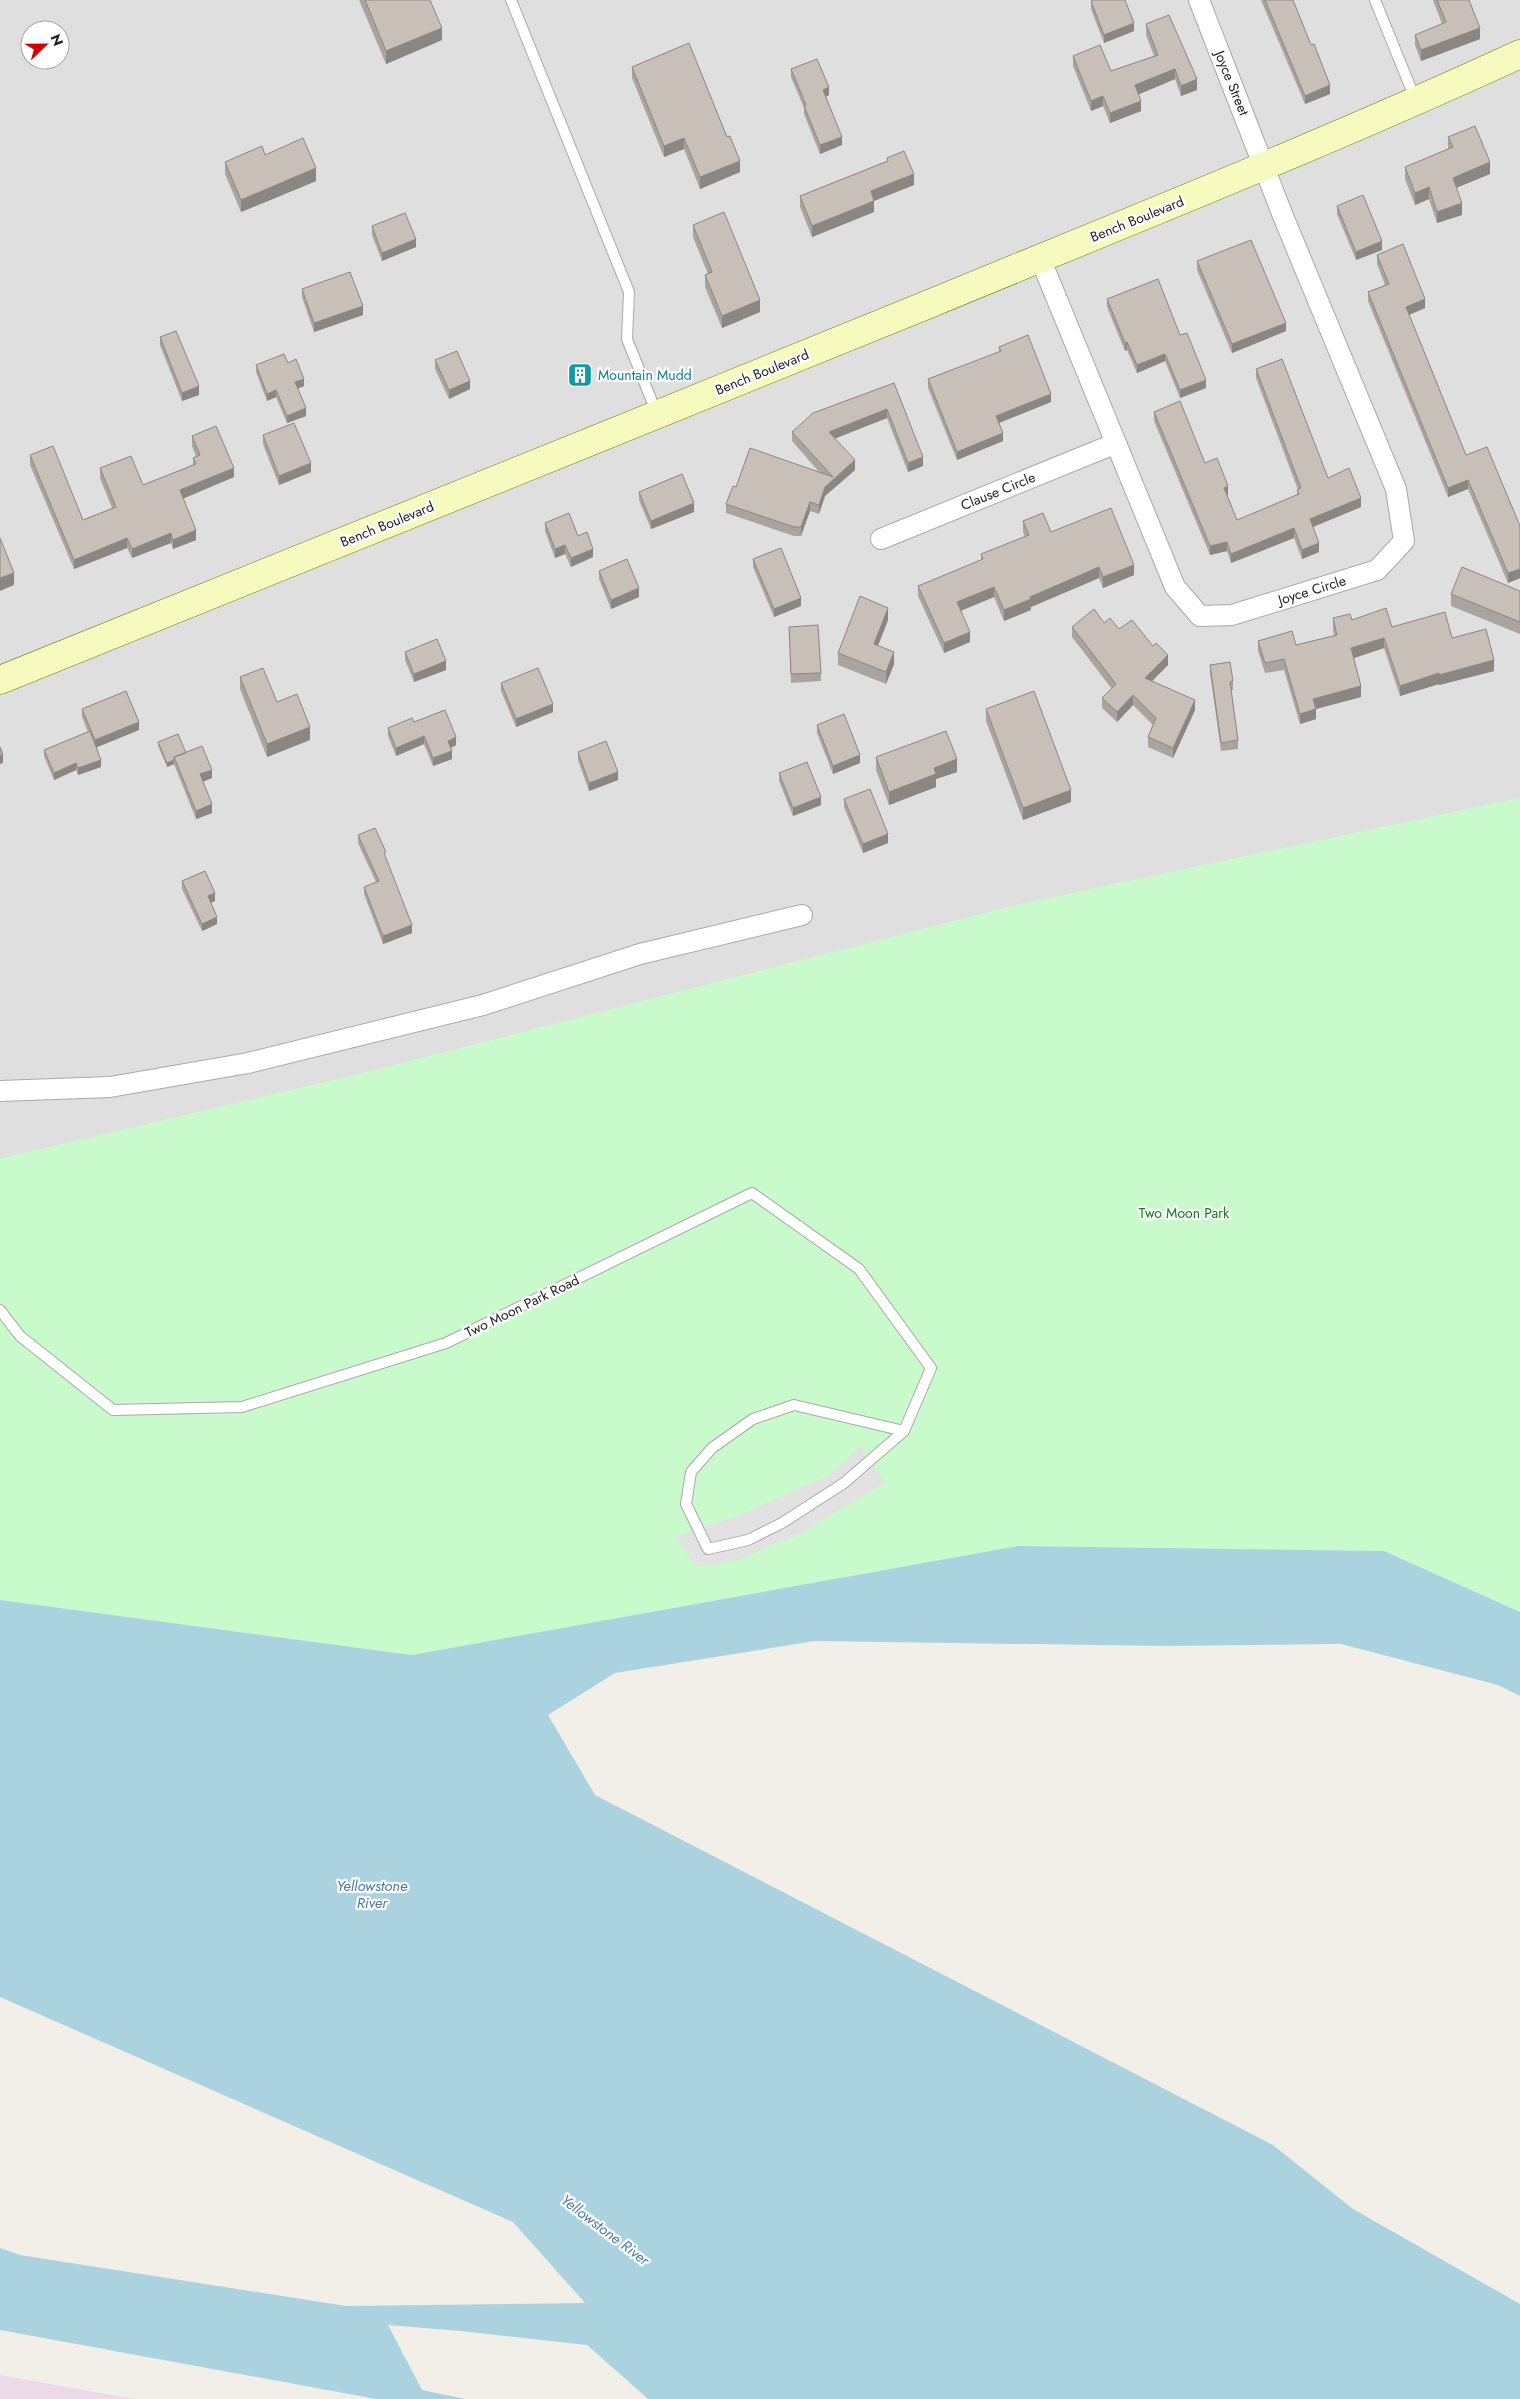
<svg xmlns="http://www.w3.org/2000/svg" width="1520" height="2399" font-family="Jost,sans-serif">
<rect width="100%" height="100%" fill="#f2efe9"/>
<path fill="#e0dfdf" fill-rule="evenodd" d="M 0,0 L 1520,0 L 1520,798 L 1017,905 L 360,1074 L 0,1159 ZM 30,30 L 60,30 L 60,60 L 30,60 Z"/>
<path fill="#ebdbe8" d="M 0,2375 L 134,2399 L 0,2399 Z"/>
<path fill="#c8facc" d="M 1520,798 L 1520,1612 L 1384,1551 L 1018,1546 L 412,1655 L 0,1600 L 0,1159 L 360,1074 L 1017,905 Z"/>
<path fill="#e2e2e2" d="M 860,1446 L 885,1483 L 798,1535 L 738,1560 L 697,1567 L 675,1537 L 738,1516 L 830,1475 Z"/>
<path fill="#aad3df" d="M 1018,1546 L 1384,1551 L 1520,1612 L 1520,1696 L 1498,1685 L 1341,1644 L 1165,1646 L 815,1641 L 615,1673 L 548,1715 L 595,1795 L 1273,2145 L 1353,2209 L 1520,2304 L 1520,2399 L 648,2399 L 587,2345 L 461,2331 L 388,2325 L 422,2390 L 465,2399 L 376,2399 L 0,2330 L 0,2248 L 20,2255 L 346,2306 L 585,2303 L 513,2222 L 0,1997 L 0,1600 L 412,1655 Z"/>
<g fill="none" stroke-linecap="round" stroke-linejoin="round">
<defs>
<path id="service" d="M 511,0 L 629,292 L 627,339 L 657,414
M 1375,0 L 1416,101
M 0,1310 L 20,1336 L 113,1410 L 242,1407 L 446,1343 L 752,1193 L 859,1269 L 931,1368 L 904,1431 L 844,1483 L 782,1523 L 748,1540 L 708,1549 L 686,1504 L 691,1472 L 712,1448 L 753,1419 L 794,1405 L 904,1431"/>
<path id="minor" d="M 1040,258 L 1175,587 L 1200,616 L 1232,615 L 1377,570 L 1404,541 L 1396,489 L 1283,216 L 1199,0
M 881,539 L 1114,444
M 0,1091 L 110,1087 L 248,1063 L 483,1005 L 640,954 L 802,915"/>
<path id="secondary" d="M 0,680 C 312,554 623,429 934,302 C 1130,221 1327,143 1520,54"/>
</defs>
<use href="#service" stroke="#a9a9a9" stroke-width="12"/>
<use href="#minor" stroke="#a9a9a9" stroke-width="22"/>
<use href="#secondary" stroke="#707d05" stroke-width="29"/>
<use href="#service" stroke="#fff" stroke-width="10"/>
<use href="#minor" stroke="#fff" stroke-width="20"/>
<use href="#secondary" stroke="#f7fabf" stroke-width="28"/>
</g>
<path fill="#aba49e" d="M 359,0 L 430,0 L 442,40 L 386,64 Z
M 1261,0 L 1293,0 L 1330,94 L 1305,104 Z
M 1433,0 L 1469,0 L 1480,39 L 1421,61 L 1415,45 L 1415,35 L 1442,24 Z
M 1091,1 L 1134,31 L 1104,43 L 1091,9 Z
M 1146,24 L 1197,90 L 1181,96 L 1175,79 L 1139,94 L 1141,111 L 1110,123 L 1103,106 L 1091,111 L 1073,66 L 1073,56 L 1111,71 L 1154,56 L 1146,35 Z
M 632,67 L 740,172 L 700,189 L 684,149 L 664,157 L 632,78 Z
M 791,69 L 829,95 L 826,97 L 842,145 L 820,154 L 804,114 L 804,108 L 791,77 Z
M 1448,137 L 1490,174 L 1456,188 L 1462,215 L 1437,223 L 1429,199 L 1415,205 L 1405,179 L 1405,167 L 1448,149 Z
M 265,155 L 316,181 L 241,212 L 225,174 L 225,162 Z
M 887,158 L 914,185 L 874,201 L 874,212 L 812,237 L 800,207 L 800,196 L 887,161 Z
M 1337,206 L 1382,250 L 1356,260 L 1337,214 Z
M 693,225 L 760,312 L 722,328 L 705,287 L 705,275 L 708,274 L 693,237 Z
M 372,226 L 416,247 L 382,261 L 372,235 Z
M 1377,255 L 1425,308 L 1409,315 L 1466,455 L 1520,526 L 1520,578 L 1508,583 L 1468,489 L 1448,497 L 1368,301 L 1368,292 L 1385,285 L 1377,264 Z
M 1197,261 L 1286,331 L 1232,353 L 1197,270 Z
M 302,289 L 363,315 L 314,332 L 302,297 Z
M 1107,299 L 1180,335 L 1206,388 L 1180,398 L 1165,361 L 1137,373 L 1127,350 L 1125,351 L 1107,307 Z
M 160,337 L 199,395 L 182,401 L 160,345 Z
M 999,347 L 1051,402 L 999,423 L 1003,441 L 957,460 L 928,388 L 928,379 L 999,352 Z
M 435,360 L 470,389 L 449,399 L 435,369 Z
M 288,363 L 304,386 L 297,388 L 306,416 L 287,423 L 276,397 L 267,401 L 256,372 L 256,365 Z
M 1256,369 L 1328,478 L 1361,507 L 1313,527 L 1319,552 L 1302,559 L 1294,538 L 1231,563 L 1227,551 L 1210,555 L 1154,421 L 1154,412 L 1205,463 L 1228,495 L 1227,495 L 1237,520 L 1297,495 L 1297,490 L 1298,490 L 1256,378 Z
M 894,383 L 923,466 L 908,472 L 887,418 L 835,438 L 855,470 L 825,496 L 819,514 L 810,511 L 801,536 L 794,536 L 726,513 L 726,504 L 736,487 L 820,473 L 792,441 L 792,432 Z
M 263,435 L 311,472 L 279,485 L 263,444 Z
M 192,436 L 234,477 L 183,498 L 196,540 L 173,549 L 171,543 L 132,558 L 127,548 L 74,569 L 30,465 L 30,455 L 83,520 L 112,508 L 100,478 L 100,468 L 143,485 L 193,465 L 193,458 L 196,456 L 192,446 Z
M 639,492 L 694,512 L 651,529 L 639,500 Z
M 1023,521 L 1051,532 L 1134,575 L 1103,588 L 1099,578 L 1031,607 L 1031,610 L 1004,621 L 994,597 L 961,611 L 970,642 L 944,653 L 918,596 L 918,586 L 981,560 L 981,554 L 1025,537 L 1023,532 Z
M 545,523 L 578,536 L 593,557 L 571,567 L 565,554 L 555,558 L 545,531 Z
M 753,559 L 801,606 L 774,617 L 753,567 Z
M 599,571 L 639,597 L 611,609 L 599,579 Z
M 1520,591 L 1520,634 L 1451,606 L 1451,594 Z
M 1333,618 L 1352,620 L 1452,638 L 1494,671 L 1439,685 L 1439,684 L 1400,696 L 1384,648 L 1354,658 L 1361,697 L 1316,709 L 1316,719 L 1300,724 L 1284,670 L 1265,673 L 1258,651 L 1258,641 L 1296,645 L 1334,636 L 1333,629 Z
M 888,620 L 878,645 L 894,664 L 886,684 L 838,665 L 838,653 Z
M 1104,623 L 1119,629 L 1168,665 L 1152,681 L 1195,710 L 1173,758 L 1148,747 L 1148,737 L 1153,725 L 1133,705 L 1117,722 L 1102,708 L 1102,698 L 1112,689 L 1072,637 L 1072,627 Z
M 789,627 L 821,673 L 821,681 L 791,683 Z
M 405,652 L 446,670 L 414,682 L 405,660 Z
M 1210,665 L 1233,681 L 1233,690 L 1231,690 L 1238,740 L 1238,749 L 1221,751 L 1210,673 Z
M 240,677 L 277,702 L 310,740 L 267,757 L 240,689 Z
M 501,683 L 553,712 L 516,727 L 501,691 Z
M 82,709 L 139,730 L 97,747 L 101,767 L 78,775 L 76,770 L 54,780 L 44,756 L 44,750 L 88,732 L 82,717 Z
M 986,709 L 1071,802 L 1023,820 L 986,721 Z
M 414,722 L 456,745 L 451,748 L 452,759 L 433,766 L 424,744 L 396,756 L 388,736 L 388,728 Z
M 817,725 L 860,763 L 833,774 L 817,733 Z
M 158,742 L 186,753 L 212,778 L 202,782 L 212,813 L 196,819 L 174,764 L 167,767 L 158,746 Z
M 578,752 L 618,780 L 589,791 L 578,760 Z
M 876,757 L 957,772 L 936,779 L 936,787 L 889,805 L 876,770 Z
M 779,773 L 821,805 L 793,816 L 779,781 Z
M 844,799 L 888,843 L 863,853 L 844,807 Z
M 358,835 L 386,858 L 412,933 L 383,944 L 364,894 L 364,887 L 376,882 L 358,843 Z
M 182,881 L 215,901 L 211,903 L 217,924 L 202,931 L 182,889 Z"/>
<path fill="#8b8681" d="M 1134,23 L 1134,31 L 1104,43 L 1104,35 Z
M 442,28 L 442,40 L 386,64 L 386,51 Z
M 1480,28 L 1480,39 L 1421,61 L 1421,50 Z
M 1175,69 L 1175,79 L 1135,96 L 1135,85 Z
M 1197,79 L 1197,90 L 1181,96 L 1181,86 Z
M 1330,85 L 1330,94 L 1305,104 L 1305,96 Z
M 829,87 L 829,95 L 823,98 L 823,90 Z
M 1103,96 L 1103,106 L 1091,111 L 1091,101 Z
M 1141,101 L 1141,111 L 1110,123 L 1110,113 Z
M 842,137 L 842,145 L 820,154 L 820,145 Z
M 684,138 L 684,149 L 664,157 L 664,146 Z
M 740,161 L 740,172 L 700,189 L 700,177 Z
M 1490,162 L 1490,174 L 1453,189 L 1453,178 Z
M 316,168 L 316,181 L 241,212 L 241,200 Z
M 914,174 L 914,185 L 871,202 L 871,191 Z
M 1429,187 L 1429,199 L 1415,205 L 1415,193 Z
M 874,201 L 874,212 L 812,237 L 812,226 Z
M 1462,203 L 1462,215 L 1437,223 L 1437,212 Z
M 416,239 L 416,247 L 382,261 L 382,253 Z
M 1382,241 L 1382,250 L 1356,260 L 1356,252 Z
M 1425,299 L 1425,308 L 1406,316 L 1406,307 Z
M 760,300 L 760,312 L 722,328 L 722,316 Z
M 363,306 L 363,315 L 314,332 L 314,323 Z
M 1286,323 L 1286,331 L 1232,353 L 1232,344 Z
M 1127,342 L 1127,350 L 1125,351 L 1125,343 Z
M 1165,354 L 1165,361 L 1137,373 L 1137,365 Z
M 304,379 L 304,386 L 295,390 L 295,382 Z
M 1206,380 L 1206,388 L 1180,398 L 1180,390 Z
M 470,381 L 470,389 L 449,399 L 449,390 Z
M 199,386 L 199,395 L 182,401 L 182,393 Z
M 276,390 L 276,397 L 267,401 L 267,394 Z
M 1051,394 L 1051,402 L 996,424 L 996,416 Z
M 306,408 L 306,416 L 287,423 L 287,416 Z
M 887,409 L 887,418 L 829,441 L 829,432 Z
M 1003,433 L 1003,441 L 957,460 L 957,452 Z
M 923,457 L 923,466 L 908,472 L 908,463 Z
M 855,460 L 855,470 L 825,496 L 819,514 L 819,505 L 825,487 Z
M 311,463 L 311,472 L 279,485 L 279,476 Z
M 234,468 L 234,477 L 180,500 L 180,490 Z
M 1468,480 L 1468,489 L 1448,497 L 1448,488 Z
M 1228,486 L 1228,495 L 1224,497 L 1224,488 Z
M 1361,498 L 1361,507 L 1310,528 L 1310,519 Z
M 810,502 L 810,511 L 801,536 L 801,527 Z
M 694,503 L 694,512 L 651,529 L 651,521 Z
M 1294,528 L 1294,538 L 1231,563 L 1231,554 Z
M 196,530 L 196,540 L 173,549 L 173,540 Z
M 171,533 L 171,543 L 132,558 L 132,549 Z
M 127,538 L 127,548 L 74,569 L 74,560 Z
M 1227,542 L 1227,551 L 1210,555 L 1210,546 Z
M 1319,543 L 1319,552 L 1302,559 L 1302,550 Z
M 565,545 L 565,554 L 555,558 L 555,549 Z
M 593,549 L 593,557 L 571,567 L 571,558 Z
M 1134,565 L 1134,575 L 1103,588 L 1103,577 Z
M 1099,567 L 1099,578 L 1031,607 L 1031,610 L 1004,621 L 1004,610 L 1030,597 Z
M 1520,569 L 1520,578 L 1508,583 L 1508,573 Z
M 14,573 L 14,585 L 0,591 L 0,578 Z
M 994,587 L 994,597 L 957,612 L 957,602 Z
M 639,588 L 639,597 L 611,609 L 611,600 Z
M 801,598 L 801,606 L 774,617 L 774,609 Z
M 888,608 L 888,620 L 874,656 L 874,644 Z
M 970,632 L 970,642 L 944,653 L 944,643 Z
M 1384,638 L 1384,648 L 1351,659 L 1351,648 Z
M 894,652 L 894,664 L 886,684 L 886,672 Z
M 1168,655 L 1168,665 L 1145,688 L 1145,678 Z
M 1494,660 L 1494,671 L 1439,685 L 1439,675 Z
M 446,661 L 446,670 L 414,682 L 414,674 Z
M 1439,673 L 1439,684 L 1400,696 L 1400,686 Z
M 1361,686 L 1361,697 L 1316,709 L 1316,719 L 1300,724 L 1300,714 L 1313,699 Z
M 1133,695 L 1133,705 L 1117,722 L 1117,712 Z
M 1195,700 L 1195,710 L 1173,758 L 1173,748 Z
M 553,704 L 553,712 L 516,727 L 516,719 Z
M 139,722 L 139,730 L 95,748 L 95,740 Z
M 310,727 L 310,740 L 267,757 L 267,744 Z
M 424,736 L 424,744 L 396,756 L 396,748 Z
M 456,737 L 456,745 L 448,749 L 448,741 Z
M 452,751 L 452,759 L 433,766 L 433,758 Z
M 3,754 L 3,763 L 0,764 L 0,756 Z
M 860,755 L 860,763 L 833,774 L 833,766 Z
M 957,759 L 957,772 L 936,779 L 936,787 L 889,805 L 889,792 L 934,768 Z
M 101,760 L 101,767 L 78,775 L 78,768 Z
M 174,760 L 174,764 L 167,767 L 167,763 Z
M 76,763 L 76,770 L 54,780 L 54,773 Z
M 212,770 L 212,778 L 200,783 L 200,774 Z
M 618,772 L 618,780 L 589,791 L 589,783 Z
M 1071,790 L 1071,802 L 1023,820 L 1023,808 Z
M 821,797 L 821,805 L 793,816 L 793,808 Z
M 212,804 L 212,813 L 196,819 L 196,811 Z
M 888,834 L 888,843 L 863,853 L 863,844 Z
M 215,893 L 215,901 L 208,904 L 208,896 Z
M 217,917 L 217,924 L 202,931 L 202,924 Z
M 412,925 L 412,933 L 383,944 L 383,936 Z"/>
<path fill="#c7bfb8" stroke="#8b8681" d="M 365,0 L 430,0 L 442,28 L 386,51 Z
M 1093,0 L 1125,0 L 1134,23 L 1104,35 L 1091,1 Z
M 1265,0 L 1293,0 L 1311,45 L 1314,44 L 1330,85 L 1305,96 Z
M 1437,0 L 1469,0 L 1480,28 L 1421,50 L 1415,35 L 1446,22 Z
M 1169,15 L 1197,79 L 1181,86 L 1175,69 L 1135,85 L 1141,101 L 1110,113 L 1103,96 L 1091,101 L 1073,56 L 1100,45 L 1111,71 L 1158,55 L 1146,24 Z
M 689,43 L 727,137 L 730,136 L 740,161 L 700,177 L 684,138 L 664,146 L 632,67 Z
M 817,59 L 829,87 L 823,90 L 842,137 L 820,145 L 804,106 L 806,105 L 791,69 Z
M 1475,126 L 1490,162 L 1453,178 L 1462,203 L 1437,212 L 1429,187 L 1415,193 L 1405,167 L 1453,147 L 1448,137 Z
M 303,138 L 316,168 L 241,200 L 225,162 L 262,146 L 265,155 Z
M 904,151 L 914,174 L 871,191 L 874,201 L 812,226 L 800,196 L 888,161 L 887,158 Z
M 1363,195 L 1382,241 L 1356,252 L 1337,206 Z
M 724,212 L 760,300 L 722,316 L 705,275 L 712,272 L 693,225 Z
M 405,213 L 416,239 L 382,253 L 372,226 Z
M 1251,240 L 1286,323 L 1232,344 L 1197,261 Z
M 1403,244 L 1425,299 L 1406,307 L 1466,455 L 1487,447 L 1520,526 L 1520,569 L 1508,573 L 1468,480 L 1448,488 L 1368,292 L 1389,284 L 1377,255 Z
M 350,272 L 363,306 L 314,323 L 302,289 Z
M 1158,279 L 1180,335 L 1187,333 L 1206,380 L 1180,390 L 1165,354 L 1137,365 L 1127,342 L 1125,343 L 1107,299 Z
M 176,331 L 199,386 L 182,393 L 160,337 Z
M 1028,335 L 1051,394 L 996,416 L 1003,433 L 957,452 L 928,379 L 1001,351 L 999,347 Z
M 457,351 L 470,381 L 449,390 L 435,360 Z
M 284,354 L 288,363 L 296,359 L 304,379 L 295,382 L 306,408 L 287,416 L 276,390 L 267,394 L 256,365 Z
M 1282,359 L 1328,478 L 1349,468 L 1361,498 L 1310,519 L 1319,543 L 1302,550 L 1294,528 L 1231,554 L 1227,542 L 1210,546 L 1154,412 L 1180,401 L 1205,463 L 1217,458 L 1228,486 L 1224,488 L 1237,520 L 1299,494 L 1297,490 L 1301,488 L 1256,369 Z
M 894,383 L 923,457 L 908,463 L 887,409 L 829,432 L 855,460 L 825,487 L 819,505 L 810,502 L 801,527 L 794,527 L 726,504 L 733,486 L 736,487 L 750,448 L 833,477 L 792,432 L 813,413 Z
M 294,423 L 311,463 L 279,476 L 263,435 Z
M 216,426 L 234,468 L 180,490 L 196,530 L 173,540 L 171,533 L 132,549 L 127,538 L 74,560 L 30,455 L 53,446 L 83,520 L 116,507 L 100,468 L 131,456 L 143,485 L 196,464 L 193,458 L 200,455 L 192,436 Z
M 682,474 L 694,503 L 651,521 L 639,492 Z
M 1111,508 L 1134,565 L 1103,577 L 1099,567 L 1030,597 L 1031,599 L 1004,610 L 994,587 L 957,602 L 970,632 L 944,643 L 918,586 L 983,559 L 981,554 L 1029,535 L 1023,521 L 1043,513 L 1051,532 Z
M 569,513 L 578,536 L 587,532 L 593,549 L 571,558 L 565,545 L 555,549 L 545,523 Z
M 0,538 L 14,573 L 0,578 Z
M 781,548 L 801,598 L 774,609 L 753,559 Z
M 627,559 L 639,588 L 611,600 L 599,571 Z
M 1462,567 L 1520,591 L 1520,622 L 1451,594 Z
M 860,596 L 888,608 L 874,644 L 894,652 L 886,672 L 838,653 Z
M 1386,608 L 1392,627 L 1445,612 L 1452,638 L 1486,629 L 1494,660 L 1439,675 L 1439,673 L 1400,686 L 1384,638 L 1351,648 L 1361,686 L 1313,699 L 1316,709 L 1300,714 L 1284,659 L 1265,663 L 1258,641 L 1292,631 L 1296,645 L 1337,635 L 1333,618 L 1350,614 L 1352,620 Z
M 1094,609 L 1104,623 L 1110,618 L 1119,629 L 1132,620 L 1153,646 L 1156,643 L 1168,655 L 1145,678 L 1195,700 L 1173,748 L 1148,737 L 1156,718 L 1133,695 L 1117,712 L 1102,698 L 1116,684 L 1072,627 Z
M 818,625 L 821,673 L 791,674 L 789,627 Z
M 437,639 L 446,661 L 414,674 L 405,652 Z
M 1230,662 L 1233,681 L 1230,682 L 1238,740 L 1221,743 L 1210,665 Z
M 263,668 L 277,702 L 297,694 L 310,727 L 267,744 L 240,677 Z
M 538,668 L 553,704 L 516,719 L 501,683 Z
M 126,691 L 139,722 L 95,740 L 82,709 Z
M 1034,691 L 1071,790 L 1023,808 L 986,709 Z
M 445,710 L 456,737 L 448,741 L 452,751 L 433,758 L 424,736 L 396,748 L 388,728 L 412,718 L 414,722 Z
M 844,714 L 860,755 L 833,766 L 817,725 Z
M 90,731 L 101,760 L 78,768 L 76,763 L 54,773 L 44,750 Z
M 946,731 L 957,759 L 934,768 L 936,774 L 889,792 L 876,757 Z
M 178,734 L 186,753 L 174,757 L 174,760 L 167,763 L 158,742 Z
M 606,741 L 618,772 L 589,783 L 578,752 Z
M 202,746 L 212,770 L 200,774 L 212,804 L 196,811 L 174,757 Z
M 0,747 L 3,754 L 0,756 Z
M 807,762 L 821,797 L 793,808 L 779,773 Z
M 870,789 L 888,834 L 863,844 L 844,799 Z
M 375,828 L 386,852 L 384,853 L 412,925 L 383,936 L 364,887 L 379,881 L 358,835 Z
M 205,871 L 215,893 L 208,896 L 217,917 L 202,924 L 182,881 Z"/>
<defs>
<symbol id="building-square" viewBox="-11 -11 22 22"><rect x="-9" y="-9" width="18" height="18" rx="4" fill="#0f9aa8" stroke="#fff"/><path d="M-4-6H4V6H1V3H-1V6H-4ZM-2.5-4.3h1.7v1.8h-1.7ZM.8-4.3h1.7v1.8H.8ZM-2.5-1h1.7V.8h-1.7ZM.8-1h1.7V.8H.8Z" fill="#fff"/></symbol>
</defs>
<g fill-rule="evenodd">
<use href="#building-square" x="566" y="361" width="28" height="28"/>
</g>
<g text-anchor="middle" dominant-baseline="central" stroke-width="4.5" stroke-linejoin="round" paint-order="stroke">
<g font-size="14" fill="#222" stroke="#fff">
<text transform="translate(1232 83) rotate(68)">Joyce Street</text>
<text transform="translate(1137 219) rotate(-22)">Bench Boulevard</text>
<text transform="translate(762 372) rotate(-22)">Bench Boulevard</text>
<text transform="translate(998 491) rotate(-22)">Clause Circle</text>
<text transform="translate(387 524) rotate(-22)">Bench Boulevard</text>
<text transform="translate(1312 590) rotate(-17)">Joyce Circle</text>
<text transform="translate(522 1306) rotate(-26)">Two Moon Park Road</text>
</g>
<g font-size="14" fill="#0d838f" stroke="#fff" text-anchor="start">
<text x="598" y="375">Mountain Mudd</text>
</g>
<g font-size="14" fill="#0c8416" stroke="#fff">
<text x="1184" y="1213">Two Moon Park</text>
</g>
<g font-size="15" font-style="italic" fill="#4a7aab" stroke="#fff">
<text x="372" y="1886">Yellowstone<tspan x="372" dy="17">River</tspan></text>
<text transform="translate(605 2230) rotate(37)">Yellowstone River</text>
</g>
</g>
<g transform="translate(45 45) rotate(68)"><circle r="24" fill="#ffffff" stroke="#a7a7a7"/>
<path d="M0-4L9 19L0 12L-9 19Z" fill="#d40000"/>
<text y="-8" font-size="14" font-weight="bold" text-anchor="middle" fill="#222222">N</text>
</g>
</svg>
